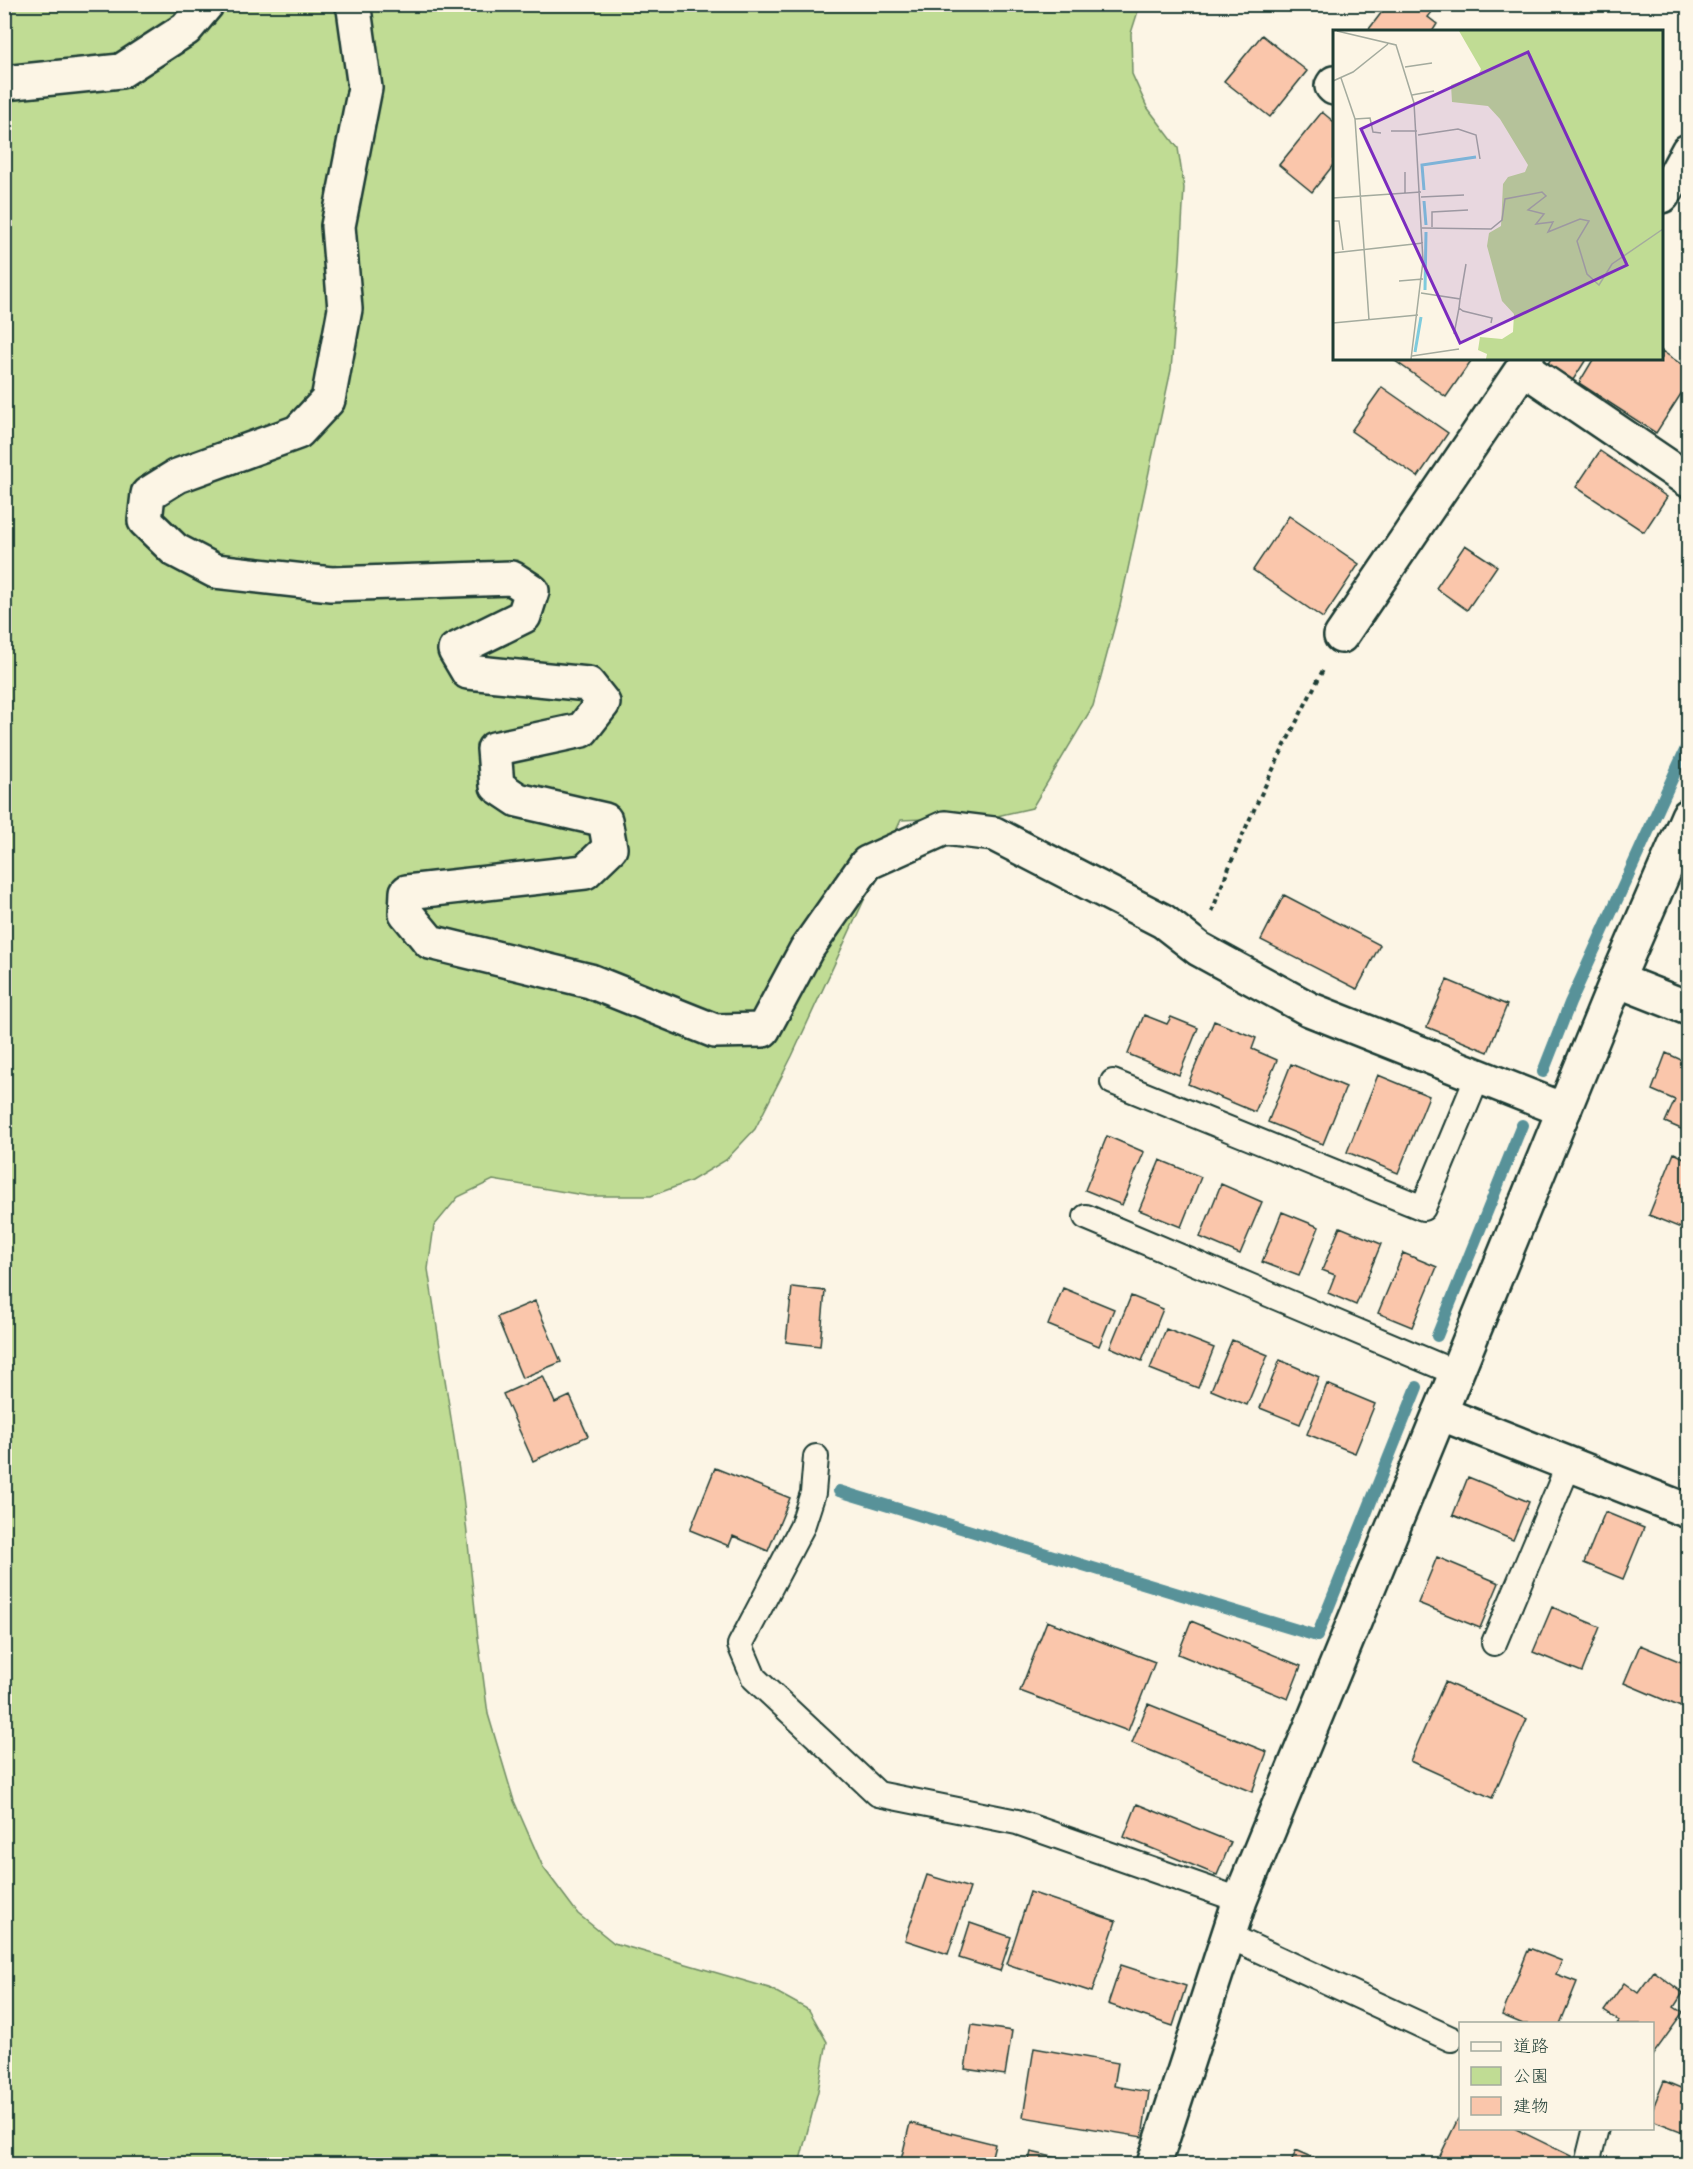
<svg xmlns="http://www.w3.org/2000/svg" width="1693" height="2169" font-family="Mali,'Klee One',sans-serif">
<rect width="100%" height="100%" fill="#fcf5e5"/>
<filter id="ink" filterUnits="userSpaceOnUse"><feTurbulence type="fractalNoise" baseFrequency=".0167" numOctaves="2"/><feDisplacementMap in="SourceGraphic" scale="12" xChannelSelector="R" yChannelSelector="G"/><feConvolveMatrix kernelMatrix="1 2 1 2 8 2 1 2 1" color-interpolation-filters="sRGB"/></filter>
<g filter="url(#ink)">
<path fill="#c0dc94" stroke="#708c64" stroke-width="1.5" d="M 5,5 L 1140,5 L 1131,33 L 1132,74 L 1147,107 L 1178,148 L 1184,188 L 1180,260 L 1171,370 L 1120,606 L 1093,706 L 1032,808 L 997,816 L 901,820 L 792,1056 L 755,1129 L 726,1160 L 691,1181 L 651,1196 L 589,1196 L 493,1180 L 458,1197 L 434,1226 L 428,1269 L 463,1496 L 478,1638 L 488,1714 L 514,1801 L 543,1867 L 578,1914 L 614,1943 L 769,1988 L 809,2010 L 827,2042 L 818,2091 L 799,2164 L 5,2164 Z"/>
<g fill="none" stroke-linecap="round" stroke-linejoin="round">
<path stroke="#589299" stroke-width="12" d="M 1543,1072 L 1570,1003 L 1688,744
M 1437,1336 L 1522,1125
M 839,1491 L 1317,1636 L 1417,1387"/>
</g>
<path fill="#fac6ab" stroke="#1f3d34" stroke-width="1.5" d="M 1388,4 L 1438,4 L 1428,17 L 1437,24 L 1432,32 L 1372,32 L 1369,29 Z
M 1262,35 L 1307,71 L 1270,117 L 1224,81 Z
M 1322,112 L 1334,122 L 1334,164 L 1312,192 L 1279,165 Z
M 1662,351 L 1688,369 L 1688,383 L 1656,433 L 1579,383 L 1594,358 L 1662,358 Z
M 1391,358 L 1473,358 L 1446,397 Z
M 1551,358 L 1587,358 L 1573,380 L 1548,364 Z
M 1382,387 L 1448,433 L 1418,477 L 1351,431 Z
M 1600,451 L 1667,497 L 1644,532 L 1576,487 Z
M 1289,516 L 1359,564 L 1323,618 L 1253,570 Z
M 1465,545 L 1497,566 L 1467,610 L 1436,588 Z
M 1284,895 L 1380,945 L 1357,989 L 1261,940 Z
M 1447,980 L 1507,1005 L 1488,1052 L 1427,1027 Z
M 1144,1015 L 1167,1024 L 1171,1017 L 1198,1028 L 1179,1075 L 1128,1054 Z
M 1214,1021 L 1256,1038 L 1252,1049 L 1277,1060 L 1255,1112 L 1188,1084 Z
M 1666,1053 L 1688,1063 L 1688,1132 L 1665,1122 L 1675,1100 L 1652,1090 Z
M 1291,1064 L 1346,1087 L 1323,1144 L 1268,1122 Z
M 1378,1075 L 1429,1096 L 1398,1173 L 1347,1152 Z
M 1107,1136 L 1144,1152 L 1122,1205 L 1085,1190 Z
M 1674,1153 L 1688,1160 L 1688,1231 L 1649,1215 Z
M 1160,1160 L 1201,1177 L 1181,1227 L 1139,1210 Z
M 1221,1184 L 1262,1202 L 1240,1254 L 1200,1237 Z
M 1282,1212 L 1319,1227 L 1299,1276 L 1262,1262 Z
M 1340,1227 L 1381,1244 L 1356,1305 L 1328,1293 L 1335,1275 L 1322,1270 Z
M 1403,1253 L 1437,1267 L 1412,1327 L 1378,1313 Z
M 792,1287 L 825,1291 L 820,1346 L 786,1342 Z
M 1063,1288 L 1114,1309 L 1099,1346 L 1048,1325 Z
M 1131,1296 L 1163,1309 L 1142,1361 L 1110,1347 Z
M 535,1301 L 561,1362 L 522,1378 L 497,1317 Z
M 1166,1329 L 1214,1348 L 1198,1388 L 1150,1369 Z
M 1232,1340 L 1268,1355 L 1247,1405 L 1211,1390 Z
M 1280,1360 L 1319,1377 L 1300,1424 L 1260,1408 Z
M 543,1376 L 555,1403 L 570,1396 L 588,1436 L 533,1461 L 503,1394 Z
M 1327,1384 L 1375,1404 L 1355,1453 L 1307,1434 Z
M 715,1468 L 790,1498 L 768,1551 L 733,1536 L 729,1546 L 690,1530 Z
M 1468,1477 L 1529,1502 L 1513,1540 L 1453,1515 Z
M 1605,1512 L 1644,1528 L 1623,1579 L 1584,1563 Z
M 1437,1557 L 1499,1583 L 1480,1628 L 1418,1603 Z
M 1552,1607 L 1600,1627 L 1582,1672 L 1533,1652 Z
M 1047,1621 L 1155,1662 L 1128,1731 L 1020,1691 Z
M 1191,1621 L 1301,1666 L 1288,1699 L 1178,1654 Z
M 1640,1645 L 1686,1664 L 1688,1658 L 1688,1710 L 1624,1683 Z
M 1445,1682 L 1527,1719 L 1492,1798 L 1410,1761 Z
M 1148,1704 L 1267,1752 L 1252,1792 L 1132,1743 Z
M 1137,1804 L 1231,1842 L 1217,1875 L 1124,1837 Z
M 927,1875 L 970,1888 L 948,1954 L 905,1940 Z
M 1030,1892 L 1116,1921 L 1092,1992 L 1007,1964 Z
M 970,1923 L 1011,1937 L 1000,1971 L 959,1958 Z
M 1529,1948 L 1562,1961 L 1556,1974 L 1577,1982 L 1560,2024 L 1523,2024 L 1502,2015 Z
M 1121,1965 L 1186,1986 L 1173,2026 L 1108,2004 Z
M 1654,1971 L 1683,1993 L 1674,2007 L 1683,2013 L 1652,2056 L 1652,2024 L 1617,2024 L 1619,2021 L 1604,2011 L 1624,1983 L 1638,1993 Z
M 972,2025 L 1012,2031 L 1005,2075 L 965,2069 Z
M 1034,2048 L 1118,2063 L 1114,2086 L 1149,2092 L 1142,2137 L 1023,2117 Z
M 1664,2081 L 1688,2091 L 1688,2134 L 1652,2120 L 1652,2110 Z
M 1458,2119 L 1460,2120 L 1460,2128 L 1514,2128 L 1571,2156 L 1567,2164 L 1447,2164 L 1438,2160 Z
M 910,2123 L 995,2144 L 990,2164 L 900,2164 Z
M 1296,2150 L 1328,2164 L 1290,2164 Z
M 1031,2152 L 1083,2164 L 1028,2164 Z"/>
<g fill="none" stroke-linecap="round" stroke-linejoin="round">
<defs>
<path id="service" d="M 1113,1082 L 1423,1208 L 1478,1076
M 1086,1217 L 1456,1373
M 816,1457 L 813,1493 L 802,1527 L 740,1645 L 754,1678 L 878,1794 L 1017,1822 L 1240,1900
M 1494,1643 L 1569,1464
M 1229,1936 L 1451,2039
M 1587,2164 L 1596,2128"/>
<path id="minor" d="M 352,4 L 354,9 L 365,88 L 338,226 L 345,309 L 328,400 L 298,432 L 177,476 L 148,494 L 145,521 L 175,550 L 215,571 L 331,584 L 512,578 L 532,591 L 524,616 L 455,650 L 468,672 L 588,684 L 603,703 L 582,730 L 494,749 L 497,786 L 518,800 L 605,820 L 610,848 L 585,872 L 407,892 L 406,913 L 430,942 L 590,981 L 715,1031 L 763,1030 L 806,950 L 867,863 L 945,828 L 994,834 L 1163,921 L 1199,949 L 1309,1009 L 1564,1110
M 4,83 L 121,71 L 186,29 L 207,4
M 1334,83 L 1332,86 L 1334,88
M 1662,196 L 1668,188 L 1688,151
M 1527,358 L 1523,368 L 1688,480
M 1341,636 L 1523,368
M 1617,980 L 1688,1008
M 1154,2164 L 1240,1900 L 1440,1413 L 1688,1511"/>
<path id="tertiary" d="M 1440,1413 L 1617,980 L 1688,816"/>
</defs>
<use href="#service" stroke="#1f3d34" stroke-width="28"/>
<use href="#minor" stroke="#1f3d34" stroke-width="38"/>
<use href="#tertiary" stroke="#1f3d34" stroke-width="38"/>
<path stroke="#1f3d34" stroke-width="4" stroke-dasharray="4.5 4.5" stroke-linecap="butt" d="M 1212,912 C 1242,828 1283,748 1324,668"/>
<use href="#service" stroke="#fcf5e5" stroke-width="24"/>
<use href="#minor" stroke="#fcf5e5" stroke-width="33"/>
<use href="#tertiary" stroke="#fcf5e5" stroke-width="33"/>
</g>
</g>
<g transform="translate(1333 30)">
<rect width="330" height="330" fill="#fcf5e5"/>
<path d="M 126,1 L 330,1 L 330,329 L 153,329 L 154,324 L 145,320 L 147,307 L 169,309 L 180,302 L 181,284 L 169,271 L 154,216 L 156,203 L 168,196 L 170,154 L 175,147 L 192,142 L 195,135 L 167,89 L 155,76 L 119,72 L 118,55 L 145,45 L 148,39 Z" fill="#c0dc94"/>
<path fill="none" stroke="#7ecbdd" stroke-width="3" d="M 91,160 L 89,135 L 143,127M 91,171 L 93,195M 92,260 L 93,202M 82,322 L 88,287"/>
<path fill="none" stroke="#a4ab9e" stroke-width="1.5" d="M 4,1 L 63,15 L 81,73 L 90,231 L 78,329M 72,37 L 99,33M 8,48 L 22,89 L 36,290M 0,51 L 20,42 L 55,14M 79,65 L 101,61M 22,89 L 37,88 L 40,102 L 48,103M 58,101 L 84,101M 85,105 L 125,99 L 143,105 L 147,129M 72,142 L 72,163M 88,167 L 131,165M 0,168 L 88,162M 0,191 L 6,191 L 10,220M 99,197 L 99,182 L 135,180M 89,198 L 158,199 L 169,190 L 172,169 L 209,162 L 213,166 L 195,180 L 211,184 L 203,194 L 220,192 L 215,202 L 247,189 L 256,191 L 244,211 L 254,244 L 266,255 L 279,234 L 330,199M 0,223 L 90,213M 66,251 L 90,249M 88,263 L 127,269 L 126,278 L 130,281 L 159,288 L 158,293M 127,269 L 133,234M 0,293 L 85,285M 121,304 L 126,278M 79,326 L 126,319"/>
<path fill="#7b2cbf" fill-opacity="0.15" stroke="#7b2cbf" stroke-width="3" d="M 195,22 L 294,235 L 127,313 L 28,99 Z"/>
<rect width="330" height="330" fill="none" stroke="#1f3d34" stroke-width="3"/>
</g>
<rect width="1693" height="2169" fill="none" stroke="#fcf5e5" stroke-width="24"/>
<rect x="12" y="12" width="1669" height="2145" fill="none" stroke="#1f3d34" stroke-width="2" filter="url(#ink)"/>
<rect x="1459" y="2022" width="195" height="108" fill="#fcf5e5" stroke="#a4ab9e" stroke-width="1.5"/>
<rect x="1471" y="2042" width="30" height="9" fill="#fcf5e5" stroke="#a4ab9e" stroke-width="1.5"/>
<text x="1513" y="2052" font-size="18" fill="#1f3d34">道路</text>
<rect x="1471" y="2067" width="30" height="18" fill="#c0dc94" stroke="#a4ab9e" stroke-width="1.5"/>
<text x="1513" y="2082" font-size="18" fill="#1f3d34">公園</text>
<rect x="1471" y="2097" width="30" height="18" fill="#fac6ab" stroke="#a4ab9e" stroke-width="1.5"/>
<text x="1513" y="2112" font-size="18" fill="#1f3d34">建物</text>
</svg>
